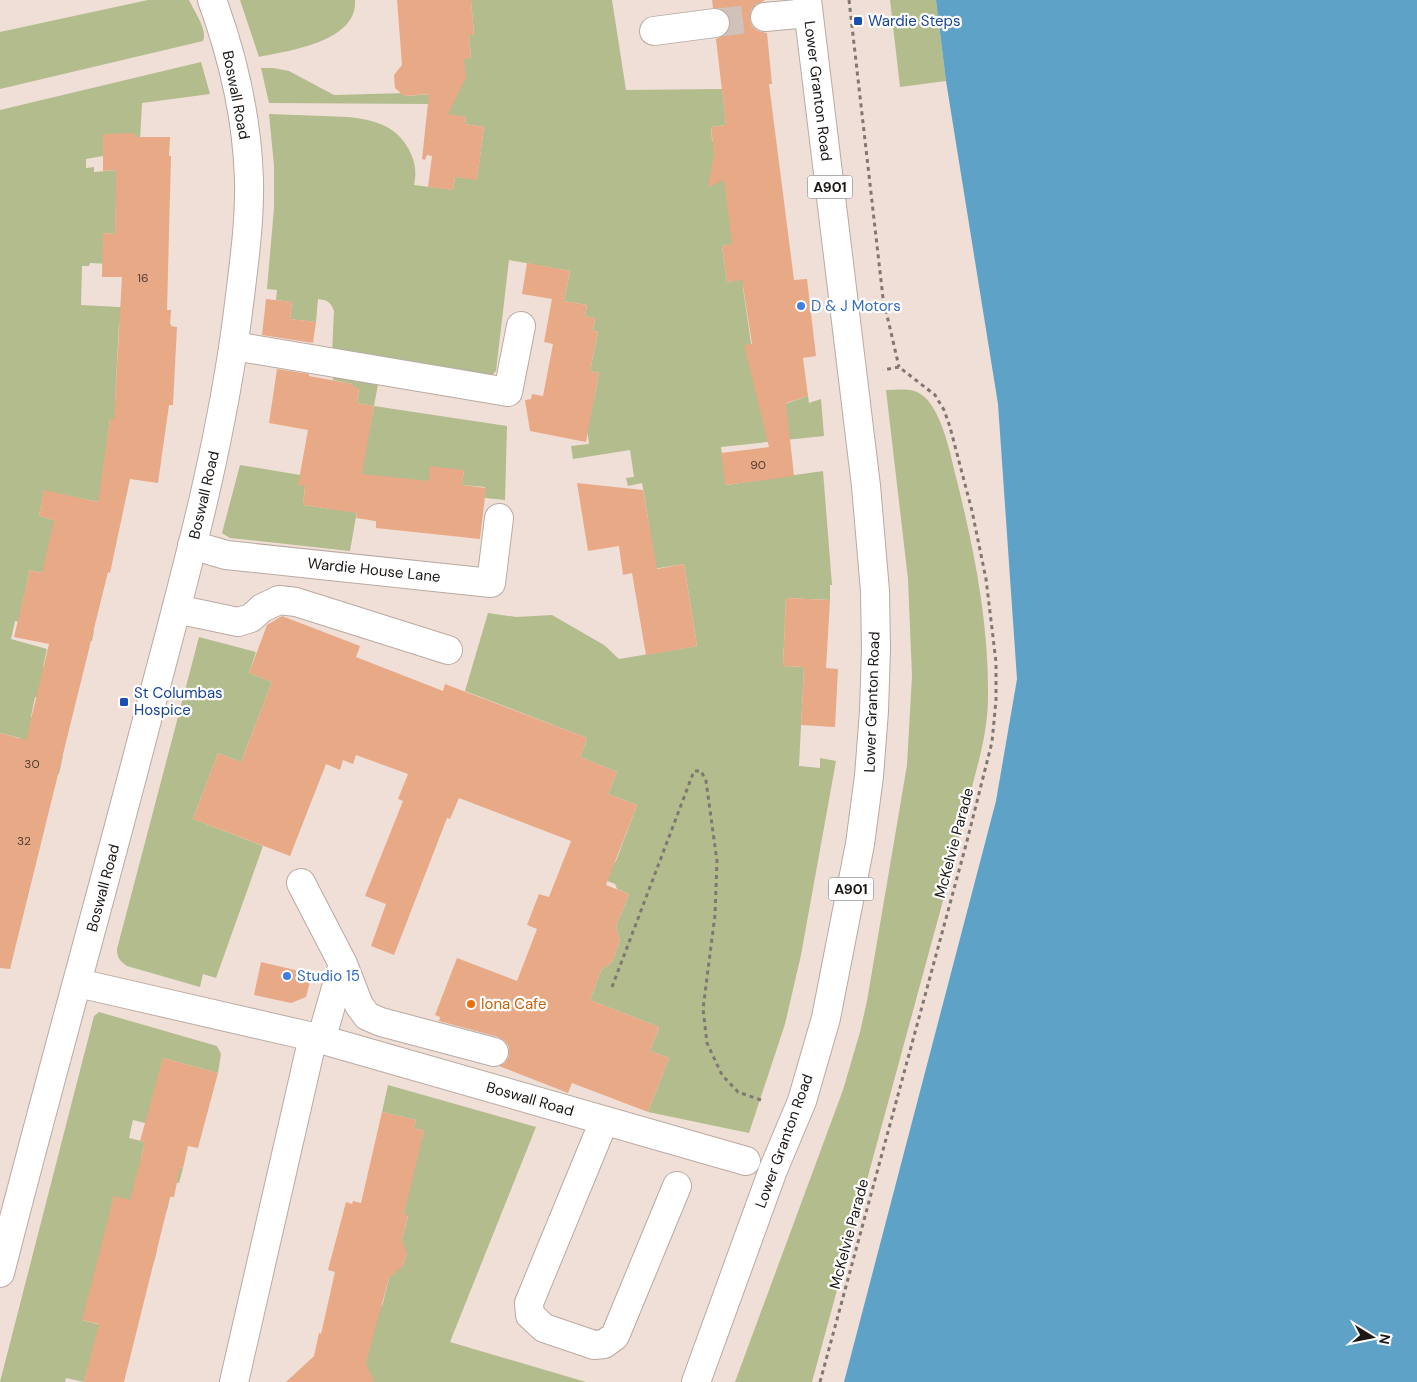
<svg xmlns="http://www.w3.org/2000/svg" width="1417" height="1382" font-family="'DM Sans',sans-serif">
<rect width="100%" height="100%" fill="#f0dfd7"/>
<path fill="#b2bc8d" d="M 148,0 L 189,0 C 194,11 208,30 203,41 L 0,89 L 0,32 Z
M 240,0 L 355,0 C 358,42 288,51 259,57 Z
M 471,0 L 612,0 L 626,90 L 722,89 L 726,125 L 711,127 L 712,140 L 731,169 L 741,243 L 722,246 L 727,282 L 745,279 L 743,288 L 761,412 L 808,396 L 809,403 L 821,399 L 824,436 L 721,447 L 726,485 L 823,471 L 832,585 L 830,585 L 830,600 L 786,598 L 783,666 L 804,667 L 799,766 L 820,768 L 820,758 L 836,761 L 801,955 L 785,1024 L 749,1133 L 648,1112 L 669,1058 L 650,1051 L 659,1027 L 590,1000 L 601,970 L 612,962 L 620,941 L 616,926 L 629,894 L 617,889 L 615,884 L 602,879 L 616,861 L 637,805 L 608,794 L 617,772 L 580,757 L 587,738 L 465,691 L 488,613 L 516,617 L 552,615 L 604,645 L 619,659 L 697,646 L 684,564 L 653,569 L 649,524 L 642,483 L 628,486 L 626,478 L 634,477 L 630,450 L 573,459 L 571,446 L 589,444 L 585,413 L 594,400 L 599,373 L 590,371 L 598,332 L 593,331 L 595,318 L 585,316 L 587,305 L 564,301 L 570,271 L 509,260 L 496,371 L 491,376 L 332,354 L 334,311 C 331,302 327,300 318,299 L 316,322 L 290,319 L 292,302 L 276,300 L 277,290 L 267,289 L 274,208 L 274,166 L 269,114 C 287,115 305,115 323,116 C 354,117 391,117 408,148 C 415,161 417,171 414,185 L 453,190 L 455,177 L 477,179 L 484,127 L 465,124 L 466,117 L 443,114 L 431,104 L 269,103 L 261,68 L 273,68 L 289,71 L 334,95 L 406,93 L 406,96 L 458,92 L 456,59 L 471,58 L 469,35 L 474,35 Z
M 890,0 L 936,0 L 946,81 L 900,87 Z
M 201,62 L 210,94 L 142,103 L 140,140 L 103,141 L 103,156 L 86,159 L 86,168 L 94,167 L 94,172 L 117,170 L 115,234 L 104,233 L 114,264 L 90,263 L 89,266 L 82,266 L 81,305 L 138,308 L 138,322 L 171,324 L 171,327 L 119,324 L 115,401 L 130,421 L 110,419 L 99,502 L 44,491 L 39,516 L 54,520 L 77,581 L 30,570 L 20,613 L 94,631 L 92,641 L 15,621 L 11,639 L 47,649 L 43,667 L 49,669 L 41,699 L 35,697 L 31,717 L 68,726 L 48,752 L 63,755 L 59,774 L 41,770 L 20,738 L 0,733 L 0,110 Z
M 334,372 L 379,379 L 374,406 L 507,426 L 505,500 L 485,498 L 485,487 L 462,485 L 464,470 L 429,481 L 376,521 L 370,520 L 375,490 L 361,488 L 350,551 L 230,538 L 222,533 L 240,465 L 300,475 L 305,486 L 303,505 L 331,509 L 336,484 L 357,425 L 370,427 L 374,406 L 357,403 L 359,389 L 353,387 L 353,384 L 333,380 Z
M 886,390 C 896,390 907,388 917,392 C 941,403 950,453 956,477 C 974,549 989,623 988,697 C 988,733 977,767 968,802 C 957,848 945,894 932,941 C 892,1088 852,1235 812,1382 L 735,1382 L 843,1090 L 860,1032 L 867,1001 L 907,765 L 912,676 L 908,579 Z
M 199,637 L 256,652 L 249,673 L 272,682 L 241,762 L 218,753 L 193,819 L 263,846 L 216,978 L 203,974 L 200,987 L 127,966 C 120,961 117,958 117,949 Z
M 99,1012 L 217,1046 L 221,1054 L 218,1073 L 163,1058 L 157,1126 L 133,1120 L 129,1138 L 145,1142 L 141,1157 L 183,1168 L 179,1183 L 149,1176 L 170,1197 L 167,1210 L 114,1197 L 103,1241 L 123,1242 L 157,1250 L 154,1262 L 131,1256 L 82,1320 L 101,1325 L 84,1382 L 66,1378 L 65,1382 L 0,1382 L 94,1016 Z
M 388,1085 L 536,1127 L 450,1342 L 586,1382 L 373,1382 L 364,1368 L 377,1305 L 382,1306 L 391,1271 L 395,1272 L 403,1266 L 407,1253 L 401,1243 L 408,1216 L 401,1213 L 424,1131 L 414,1128 L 416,1120 L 382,1112 Z"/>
<path fill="#5fa2c8" d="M 936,0 L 1417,0 L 1417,1382 L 844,1382 L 996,801 L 1017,679 L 998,404 L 946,81 Z"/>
<path fill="#e8a987" d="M 397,0 L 471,0 L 474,35 L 469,35 L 471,58 L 464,59 L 466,78 L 448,114 L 466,117 L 465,124 L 484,127 L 477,180 L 455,177 L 453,190 L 428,187 L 432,156 L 427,155 L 425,160 L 422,159 L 429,94 L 404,96 L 395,88 L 394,75 L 402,65 Z
M 712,0 L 764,0 L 764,1 L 756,5 L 751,10 L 750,19 L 752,26 L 758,31 L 767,33 L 772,84 L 769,84 L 794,280 L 807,279 L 816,356 L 803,358 L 808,396 L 786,403 L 794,476 L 725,485 L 721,453 L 769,447 L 744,345 L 752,344 L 742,280 L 727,282 L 722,246 L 732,244 L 724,180 L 708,187 L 714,154 L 711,127 L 726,125 L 716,39 L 725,35 L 730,29 L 730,21 L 727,13 L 721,8 L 713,8 Z
M 133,133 L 137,137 L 170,137 L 169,156 L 171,156 L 167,310 L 171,310 L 170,326 L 177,327 L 173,405 L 169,405 L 158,483 L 130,479 L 110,573 L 108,572 L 10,969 L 0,968 L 0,733 L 26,740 L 49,644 L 14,637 L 30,570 L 42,573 L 54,520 L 39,516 L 44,490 L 98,502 L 110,419 L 114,419 L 122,277 L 102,277 L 103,233 L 115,234 L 116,170 L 103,171 L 103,134 Z
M 527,263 L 570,271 L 564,301 L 587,305 L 585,316 L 595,318 L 593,331 L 598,332 L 590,371 L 599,373 L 586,442 L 530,431 L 525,400 L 531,399 L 532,394 L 543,396 L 553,344 L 544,342 L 552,299 L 522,294 Z
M 266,299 L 292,302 L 290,319 L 316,322 L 313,343 L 262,335 Z
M 277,369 L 309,374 L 309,376 L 353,384 L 353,387 L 359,388 L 357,403 L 374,406 L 362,474 L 429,481 L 430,466 L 464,470 L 462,485 L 486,488 L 480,539 L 376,528 L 376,521 L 356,518 L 357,513 L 303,505 L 305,486 L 298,485 L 308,430 L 269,423 Z
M 577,483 L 643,490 L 657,569 L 684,564 L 697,646 L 646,655 L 632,573 L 623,575 L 619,546 L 588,551 Z
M 786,598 L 830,600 L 826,668 L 814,667 L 838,669 L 835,727 L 801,725 L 804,667 L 783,666 Z
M 282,616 L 360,646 L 356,657 L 443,691 L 445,684 L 587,738 L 580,757 L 617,772 L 608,794 L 637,805 L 606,885 L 629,894 L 616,926 L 620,941 L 612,962 L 601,970 L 590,1000 L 659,1027 L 650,1051 L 669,1058 L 648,1112 L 572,1083 L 568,1093 L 499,1066 L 505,1063 L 509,1056 L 509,1047 L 505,1041 L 498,1037 L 439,1021 L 440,1017 L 435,1015 L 457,958 L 517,981 L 537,929 L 527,925 L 539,894 L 549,897 L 571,841 L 459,798 L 450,819 L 447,818 L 394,955 L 371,946 L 386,904 L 365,896 L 403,801 L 398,799 L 408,774 L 356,755 L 353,764 L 343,760 L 340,770 L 326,764 L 290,856 L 193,819 L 218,753 L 241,762 L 272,682 L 249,673 L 267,625 Z
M 261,962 L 312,974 L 306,997 L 291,1003 L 254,995 Z
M 163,1058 L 218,1073 L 198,1148 L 188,1146 L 183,1168 L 180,1167 L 174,1197 L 170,1197 L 124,1382 L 84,1382 L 99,1324 L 82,1320 L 114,1196 L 130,1200 L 145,1142 L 140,1141 Z
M 382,1112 L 416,1120 L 414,1128 L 424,1131 L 404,1214 L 408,1215 L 402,1240 L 407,1253 L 403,1266 L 389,1278 L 366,1363 L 374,1382 L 286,1382 L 314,1356 L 319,1333 L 321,1334 L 335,1272 L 328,1270 L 346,1202 L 352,1204 L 353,1201 L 361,1203 Z"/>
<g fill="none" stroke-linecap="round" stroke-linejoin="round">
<path stroke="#d0c1ba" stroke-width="28" stroke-dasharray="28 14" stroke-linecap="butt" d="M 715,23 L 765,17"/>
<defs>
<path id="minor" d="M 765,17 L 808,13
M 654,31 L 715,23
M 234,346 L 508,392 L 521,326
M 192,545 L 226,555 L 491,583 L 499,518
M 176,609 L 238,622 L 251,618 L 262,608 L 279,600 L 296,602 L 448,650
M 301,883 L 343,964 L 321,1040
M 343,964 L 359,1005 L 367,1016 L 381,1022 L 494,1052
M 78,983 L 313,1037 L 234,1382
M 313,1037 L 746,1161
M 604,1121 L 529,1303 L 530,1315 L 544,1328 L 594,1345 L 604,1344 L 615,1336 L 677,1186
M 0,1273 C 47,1088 99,905 147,720 C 183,583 222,446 239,304 C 244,263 250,221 249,179 C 247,119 233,57 212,0"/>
<path id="major" d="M 696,1382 L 773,1170 L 802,1101 L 826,1018 L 860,844 L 869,776 L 874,711 L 876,649 L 875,591 L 866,486 L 807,0"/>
</defs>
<use href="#minor" stroke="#b9aaa2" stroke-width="30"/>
<use href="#major" stroke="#b9aaa2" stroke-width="30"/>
<path stroke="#817771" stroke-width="3" stroke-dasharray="4 4" stroke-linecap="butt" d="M 849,0 L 883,298 L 899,367
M 612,987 L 694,771 L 701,771 L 706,781 L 717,861 L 715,915 L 703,1009 L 707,1043 L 722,1075 L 738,1092 L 761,1100
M 820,1382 L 967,841 L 992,742 L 996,700 L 996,662 L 986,579 L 972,511 L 950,427 L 944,410 L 935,395 L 899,367 L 883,370"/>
<use href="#minor" stroke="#fff" stroke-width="28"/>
<use href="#major" stroke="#fff" stroke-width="28"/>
</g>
<g fill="#1a4fb4" stroke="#fff" stroke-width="2">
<rect x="853" y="16" width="10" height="10" rx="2.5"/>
<rect x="119" y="697" width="10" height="10" rx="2.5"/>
</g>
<g fill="#3f7fe0" stroke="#fff" stroke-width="2">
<circle cx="801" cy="306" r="5"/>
<circle cx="287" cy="976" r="5"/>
</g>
<circle fill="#e8710a" stroke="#fff" stroke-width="2" cx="471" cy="1004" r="5"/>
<g text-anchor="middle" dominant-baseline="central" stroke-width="4.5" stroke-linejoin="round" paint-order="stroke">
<g font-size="12" fill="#503c32">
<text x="143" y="278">16</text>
<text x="758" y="465">90</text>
<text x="32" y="764">30</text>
<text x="24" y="841">32</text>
</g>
<g fill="#fff" stroke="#615d5b" stroke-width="1">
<rect x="807.5" y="175.5" width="45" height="23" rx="4"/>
<rect x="828.5" y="877.5" width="45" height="23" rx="4"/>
</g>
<g font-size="14" font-weight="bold" fill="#1d1815">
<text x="830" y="187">A901</text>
<text x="851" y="889">A901</text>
</g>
<g font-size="15" fill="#164399" stroke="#fff" text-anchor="start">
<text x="868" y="21">Wardie Steps</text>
<text x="134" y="693">St Columbas<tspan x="134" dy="17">Hospice</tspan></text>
</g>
<g font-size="15" fill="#1d1815" stroke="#fff">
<text transform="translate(818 91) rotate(83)">Lower Granton Road</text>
<text transform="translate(236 95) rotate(79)">Boswall Road</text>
<text transform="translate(204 495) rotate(-77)">Boswall Road</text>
<text transform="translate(374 570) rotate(6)">Wardie House Lane</text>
<text transform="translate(872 702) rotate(-88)">Lower Granton Road</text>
<text transform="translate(954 843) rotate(-75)">McKelvie Parade</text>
<text transform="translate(103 888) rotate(-75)">Boswall Road</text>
<text transform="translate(530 1099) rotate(16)">Boswall Road</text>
<text transform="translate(784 1141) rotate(-70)">Lower Granton Road</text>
<text transform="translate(849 1234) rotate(-75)">McKelvie Parade</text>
</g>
<g font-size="15" fill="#366cbe" stroke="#fff" text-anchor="start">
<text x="811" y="306">D &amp; J Motors</text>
<text x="297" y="976">Studio 15</text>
</g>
<g font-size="15" fill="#c56008" stroke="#fff" text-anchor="start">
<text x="481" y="1004">Iona Cafe</text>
</g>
</g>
<g transform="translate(1372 1337) rotate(100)" stroke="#ffffff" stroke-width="4" paint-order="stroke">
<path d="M0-4L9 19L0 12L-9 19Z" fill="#1d1815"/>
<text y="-8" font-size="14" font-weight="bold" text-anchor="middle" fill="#1d1815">N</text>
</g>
</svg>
